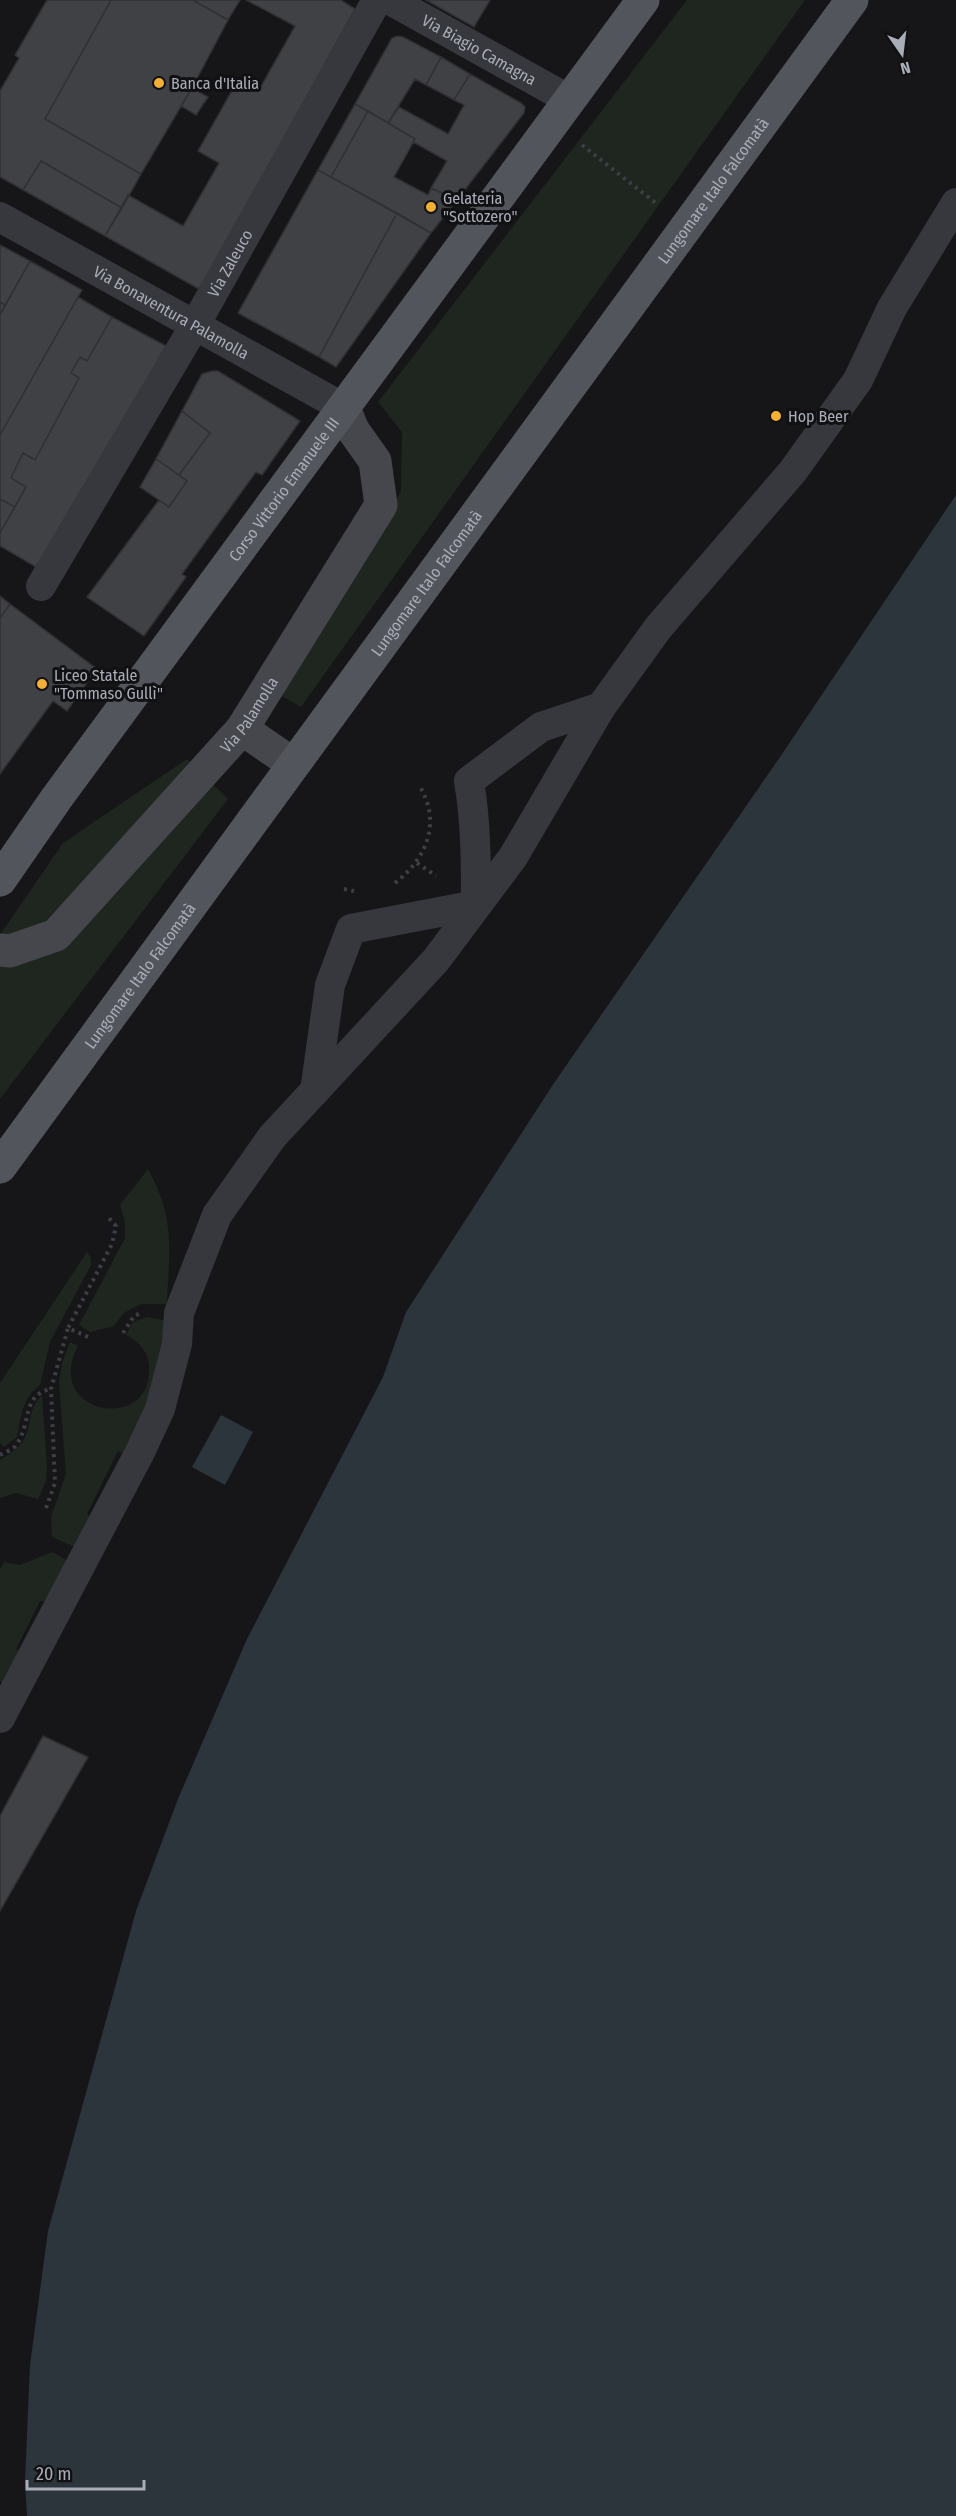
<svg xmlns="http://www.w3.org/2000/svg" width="956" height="2516" font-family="'Fira Sans Condensed',sans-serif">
<rect width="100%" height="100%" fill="#161618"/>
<path fill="#1e261f" d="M 687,0 L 805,0 L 301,707 L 273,691 L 401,492 L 402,432 L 378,402 Z
M 187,759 L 228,799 L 0,1099 L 0,935 L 63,843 Z
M 148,1169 C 176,1219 169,1250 167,1304 L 141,1304 L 124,1313 L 114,1326 L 90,1332 L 79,1325 L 125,1238 L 125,1222 L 120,1205 Z
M 87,1252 L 91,1258 L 91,1265 L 50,1342 L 40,1385 C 22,1398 21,1417 17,1437 L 4,1447 L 0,1443 L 0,1383 Z
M 147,1317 L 167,1321 L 150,1410 L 126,1455 L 118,1451 L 87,1514 L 93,1518 L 77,1548 L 52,1537 L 51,1517 L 66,1474 L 59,1383 L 62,1363 L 70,1342 L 78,1346 C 42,1415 153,1434 149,1367 C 149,1352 139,1342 126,1335 L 133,1322 Z
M 42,1395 L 47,1467 L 46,1481 L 38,1499 L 16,1493 L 0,1498 L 0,1460 C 43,1436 19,1419 42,1395 Z
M 52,1552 L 70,1562 L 49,1602 L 40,1601 L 16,1649 L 23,1653 L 8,1685 L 0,1681 L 0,1569 L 4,1562 L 20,1565 Z"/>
<path fill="#2c353c" d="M 956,495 L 956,2516 L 27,2516 L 25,2481 L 30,2365 L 48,2231 L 136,1911 L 178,1799 L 247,1639 L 383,1377 L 406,1312 L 554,1083 L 778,760 Z
M 221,1415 L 253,1432 L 225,1485 L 192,1467 Z"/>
<path fill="#404145" stroke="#303034" stroke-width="1.5" d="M 47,0 L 111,0 L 45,119 L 141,174 L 122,208 L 41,161 L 23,190 L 0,177 L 0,91 L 19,58 L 15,55 Z
M 111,0 L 193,0 L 228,20 L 192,88 L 141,174 L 45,119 Z
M 193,0 L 240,0 L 228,20 Z
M 246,0 L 341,0 L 355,9 L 202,288 L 197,288 L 105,236 L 128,195 L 183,226 L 219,163 L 198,151 L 239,78 L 259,90 L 295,26 Z
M 426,0 L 490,0 L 474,27 Z
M 397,36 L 403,37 L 441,57 L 426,85 L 415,79 L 388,123 L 355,104 L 392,38 Z
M 441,57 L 470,74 L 454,100 L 426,85 Z
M 470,74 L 521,103 L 525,107 L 524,113 L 457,200 L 431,188 L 447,161 L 413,142 L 415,139 L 388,123 L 399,107 L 448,134 L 464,105 L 454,100 Z
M 192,88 L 208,97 L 196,115 L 181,106 Z
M 355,104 L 368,111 L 331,177 L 318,170 Z
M 368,111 L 415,139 L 394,177 L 428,195 L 431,188 L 457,200 L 431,233 L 331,177 Z
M 41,161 L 122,208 L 105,236 L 23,190 Z
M 318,170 L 397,213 L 319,357 L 238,313 Z
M 397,213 L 431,233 L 336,367 L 319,357 Z
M 0,245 L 30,261 L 5,305 L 0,302 Z
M 30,261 L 82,290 L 0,435 L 0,315 Z
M 78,297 L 112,317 L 87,361 L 80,357 L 71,373 L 79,378 L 35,460 L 23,453 L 11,478 L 26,487 L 15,507 L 0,499 L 0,435 Z
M 0,302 L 5,305 L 0,315 Z
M 112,317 L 166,346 L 41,570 L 0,546 L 0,533 L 26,487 L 11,478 L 23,453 L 35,460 L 79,378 L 71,373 L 80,357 L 87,361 Z
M 212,371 L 218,371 L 300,421 L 262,475 L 256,472 L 182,574 L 186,577 L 144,636 L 87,597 L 159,500 L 169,507 L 187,481 L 179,475 L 210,433 L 182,411 L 202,374 Z
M 182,411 L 210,433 L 179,475 L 156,459 Z
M 156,459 L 187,481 L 169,507 L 140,487 Z
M 0,499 L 15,507 L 0,533 Z
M 0,596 L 10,604 L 0,618 Z
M 10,604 L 97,669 L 67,711 L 53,701 L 0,774 L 0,618 Z
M 43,1736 L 88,1757 L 0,1911 L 0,1816 Z
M 43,1736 L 88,1757 L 0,1911 L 0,1816 Z"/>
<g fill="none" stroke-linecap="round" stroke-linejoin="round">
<path stroke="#3d3f44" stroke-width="4" stroke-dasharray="3 4.5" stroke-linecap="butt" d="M 582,145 L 657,204
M 417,863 L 436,876
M 395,883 C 427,858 442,822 419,785
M 344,889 L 354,891
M 123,1333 L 134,1316 L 143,1312
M 88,1337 L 68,1328 L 112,1244 L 116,1226 L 107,1216
M 0,1455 C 5,1452 13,1450 16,1445 C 32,1424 21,1395 51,1389
M 46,1508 L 55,1483 L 51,1389 L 68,1328"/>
<g stroke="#37383d" stroke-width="30">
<path id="s1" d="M 390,0 L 568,99"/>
<path id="s2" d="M 0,217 L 344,408"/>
<path id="s3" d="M 41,586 L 195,325 L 377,0"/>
<path d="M 315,1091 L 330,985 L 351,929 L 476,905 C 476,863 476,822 469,781 L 541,727 L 601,707"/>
<path d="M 0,1718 L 140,1452 L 160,1409 L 177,1344 L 179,1313 L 217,1215 L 272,1137 L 436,960 L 513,857 L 601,707 L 658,628 L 793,471 L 858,380 L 892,308 L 956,203"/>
</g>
<g stroke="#45474d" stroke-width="33">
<path d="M 242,729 L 293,764"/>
<path id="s4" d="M 0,950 L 10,951 L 56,935 L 242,729 L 381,505 L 375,461 L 353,430 L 344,408"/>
</g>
<g stroke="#53555c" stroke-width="33">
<path id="s5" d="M 0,880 L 56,799 L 643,0"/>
<path id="s6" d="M 0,1167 L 852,0"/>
</g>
</g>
<g fill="#f2b134" stroke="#111113" stroke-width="2">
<circle cx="159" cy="83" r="6"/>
<circle cx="431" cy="207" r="6"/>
<circle cx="776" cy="416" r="6"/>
<circle cx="42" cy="684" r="6"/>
</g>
<g text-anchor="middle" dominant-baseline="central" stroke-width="6" stroke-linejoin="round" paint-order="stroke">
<g font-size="16" fill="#a8adb8" stroke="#111113">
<text stroke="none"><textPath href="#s1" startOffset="102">Via Biagio Camagna</textPath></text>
<text stroke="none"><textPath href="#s6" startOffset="1209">Lungomare Italo Falcomatà</textPath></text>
<text stroke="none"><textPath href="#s3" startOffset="374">Via Zaleuco</textPath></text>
<text stroke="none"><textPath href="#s2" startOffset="196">Via Bonaventura Palamolla</textPath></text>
<text stroke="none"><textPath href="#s5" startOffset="483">Corso Vittorio Emanuele III</textPath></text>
<text stroke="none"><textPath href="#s6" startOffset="723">Lungomare Italo Falcomatà</textPath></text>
<text stroke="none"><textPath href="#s4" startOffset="352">Via Palamolla</textPath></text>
<text stroke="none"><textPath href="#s6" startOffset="237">Lungomare Italo Falcomatà</textPath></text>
</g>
<g font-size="16" fill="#a8adb8" stroke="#111113" text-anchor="start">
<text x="171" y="83">Banca d'Italia</text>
<text x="443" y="198">Gelateria<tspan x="443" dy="18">"Sottozero"</tspan></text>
<text x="788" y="416">Hop Beer</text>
<text x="54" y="675">Liceo Statale<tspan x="54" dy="18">"Tommaso Gullì"</tspan></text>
</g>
</g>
<g transform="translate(902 54) rotate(166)" stroke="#111113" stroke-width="4.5" paint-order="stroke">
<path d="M0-4.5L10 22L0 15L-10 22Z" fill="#a8adb8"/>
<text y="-9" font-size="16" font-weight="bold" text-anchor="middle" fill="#a8adb8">N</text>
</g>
<path d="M27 2480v9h117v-9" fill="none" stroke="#a8adb8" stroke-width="3"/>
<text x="36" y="2480" font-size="18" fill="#a8adb8" stroke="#111113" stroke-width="4.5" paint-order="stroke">20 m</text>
</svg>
